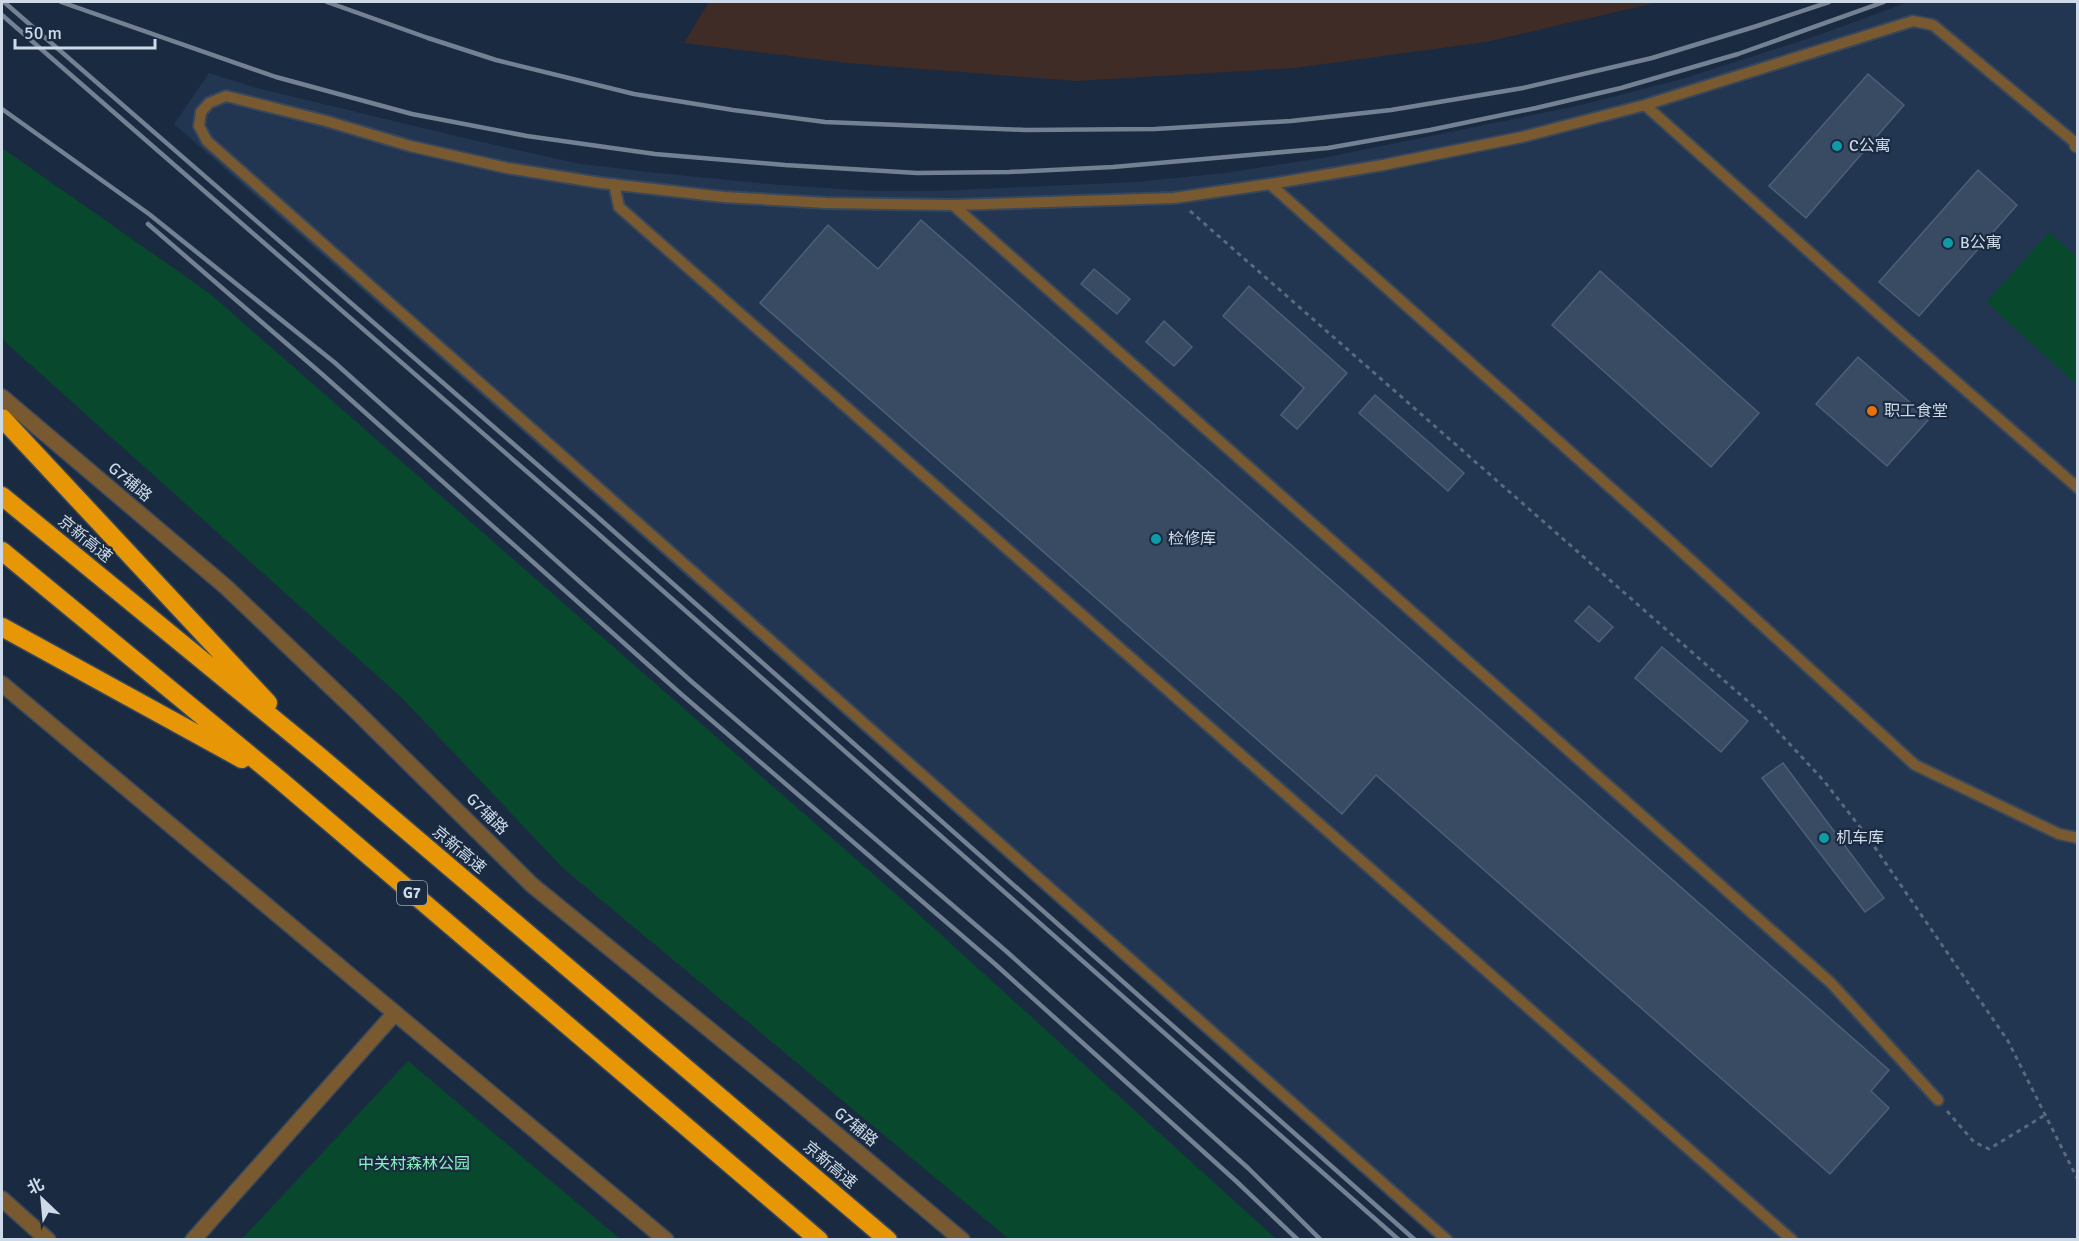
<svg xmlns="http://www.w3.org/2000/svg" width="2079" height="1241" font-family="Signika,'Noto Sans SC',sans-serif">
<rect width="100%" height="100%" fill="#1a2b41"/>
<path fill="#3f2c27" d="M 709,2 L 1659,2 L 1486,42 L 1294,68 L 1076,81 L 848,63 L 684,43 Z"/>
<path fill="#223651" d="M 1908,2 L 2077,2 L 2077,1239 L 1437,1239 L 174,124 L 209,73 L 257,88 L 460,137 L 575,163 L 648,172 L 780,185 L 872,191 L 936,191 L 1136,182 L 1225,173 L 1328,157 L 1577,106 L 1682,79 L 1816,36 Z"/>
<path fill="#08492e" d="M 2,148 L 209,293 L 906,903 L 1276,1239 L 1009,1239 L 564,869 L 401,697 L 2,339 Z
M 2049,232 L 2077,257 L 2078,381 L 2076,384 L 1986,302 Z
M 408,1061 L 620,1239 L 242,1239 Z"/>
<path fill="#394b62" stroke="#4d6079" stroke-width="1.5" d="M 1868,74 L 1904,105 L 1806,218 L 1769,186 Z
M 1978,170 L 2017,205 L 1919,316 L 1879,282 Z
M 921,220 L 1889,1070 L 1871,1091 L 1889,1108 L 1830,1174 L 1376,775 L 1342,814 L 760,303 L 828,225 L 878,269 Z
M 1094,269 L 1130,299 L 1117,314 L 1081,284 Z
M 1600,271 L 1759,413 L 1711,467 L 1552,325 Z
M 1249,286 L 1347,373 L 1297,429 L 1281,415 L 1304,388 L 1223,316 Z
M 1164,321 L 1192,347 L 1174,366 L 1146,342 Z
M 1858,357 L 1929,419 L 1887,466 L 1816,404 Z
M 1375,395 L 1464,473 L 1448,491 L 1359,413 Z
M 1589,606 L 1613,627 L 1599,642 L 1575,621 Z
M 1662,647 L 1748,721 L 1721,752 L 1635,678 Z
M 1783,763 L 1884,898 L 1865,912 L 1762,778 Z"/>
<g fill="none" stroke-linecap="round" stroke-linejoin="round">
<defs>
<path id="service" d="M 1645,105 L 1890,324 L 2078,488
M 614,184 L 619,207 L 1792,1240
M 1270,184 L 1658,530 L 1915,765 L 2059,834 L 2078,838
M 953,205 L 1831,983 L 1938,1100
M 1447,1240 L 207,141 L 199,126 L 201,112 L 209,103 L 226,96 L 326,121 L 410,146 L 507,168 L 601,183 L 724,197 L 827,203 L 953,205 L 1174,198 L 1270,184 L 1383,165 L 1522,137 L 1645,105 L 1913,21 L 1933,25 L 2078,145"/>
<path id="minor" d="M 2077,145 L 2078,145
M 2,1199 L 48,1240
M 193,1240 L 395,1013"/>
<path id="tertiary" d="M 2,397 L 226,587 L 356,711 L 532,885 L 791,1096 L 962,1240
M 2,684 L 666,1240"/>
<path id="motorway" d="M 2,418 L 268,703
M 2,496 L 319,756 L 888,1240
M 2,551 L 280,780 L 819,1240
M 2,627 L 242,759"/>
</defs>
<use href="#service" stroke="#37475c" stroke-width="14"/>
<use href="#minor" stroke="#37475c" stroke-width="18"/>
<use href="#tertiary" stroke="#37475c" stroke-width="18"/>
<use href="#motorway" stroke="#37475c" stroke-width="21"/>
<path stroke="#5a697c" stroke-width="3" stroke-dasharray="4.5 4.5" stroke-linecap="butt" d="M 1190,211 L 1760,712 L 1824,781 L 1867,836 L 2008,1041 L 2078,1180
M 1947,1111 L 1974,1142 L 1989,1149 L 2045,1115"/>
<use href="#service" stroke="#795930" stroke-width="10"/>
<use href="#minor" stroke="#795930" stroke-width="15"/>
<use href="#tertiary" stroke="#795930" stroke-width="15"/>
<use href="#motorway" stroke="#e79605" stroke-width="18"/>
<path stroke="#738193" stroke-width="4.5" d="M 4,2 L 593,513 L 1415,1240
M 61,2 L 276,77 L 412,114 L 527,136 L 655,154 L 785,165 L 917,173 L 1009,172 L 1113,167 L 1328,148 L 1430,130 L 1536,108 L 1621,88 L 1738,54 L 1884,2
M 327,2 L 428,38 L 496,60 L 634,94 L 733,110 L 825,122 L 1026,130 L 1155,129 L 1291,121 L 1391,110 L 1523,88 L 1652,58 L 1757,26 L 1829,2
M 2,15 L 586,523 L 1399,1240
M 2,109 L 149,214 L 334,362 L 692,682 L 1006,951 L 1248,1168 L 1321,1240
M 148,224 L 323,375 L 681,694 L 995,964 L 1236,1181 L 1298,1240"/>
</g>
<g fill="#0f9aa8" stroke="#1a2b41" stroke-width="2">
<circle cx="1837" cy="146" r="6"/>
<circle cx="1948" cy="243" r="6"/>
<circle cx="1156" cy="539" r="6"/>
<circle cx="1824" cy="838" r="6"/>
</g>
<circle fill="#e8710a" stroke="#1a2b41" stroke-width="2" cx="1872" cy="411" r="6"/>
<g text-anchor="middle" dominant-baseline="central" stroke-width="4.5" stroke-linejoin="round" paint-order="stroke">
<rect fill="#1a2b41" stroke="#99a6b6" stroke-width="1.5" x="397" y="881" width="30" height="24" rx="4.5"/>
<g font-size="15" font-weight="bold" fill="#cfdae8">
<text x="412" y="893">G7</text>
</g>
<g font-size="16" fill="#cfdae8" stroke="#1a2b41" text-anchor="start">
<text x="1849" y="146">C公寓</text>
<text x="1960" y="243">B公寓</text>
<text x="1884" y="411">职工食堂</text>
<text x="1168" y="539">检修库</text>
<text x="1836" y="838">机车库</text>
</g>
<g font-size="16" fill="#cfdae8" stroke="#1a2b41">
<text transform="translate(130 482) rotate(40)">G7辅路</text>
<text transform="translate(85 539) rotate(39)">京新高速</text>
<text transform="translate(487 814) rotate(45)">G7辅路</text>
<text transform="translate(459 850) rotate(40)">京新高速</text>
<text transform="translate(856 1127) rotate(40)">G7辅路</text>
<text transform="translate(830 1165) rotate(40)">京新高速</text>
</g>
<g font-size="16" fill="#87f2bb" stroke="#1a2b41">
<text x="414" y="1164">中关村森林公园</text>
</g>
</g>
<rect width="2079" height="1241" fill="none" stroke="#cfdae8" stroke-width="6"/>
<g transform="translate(42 1199) rotate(334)" stroke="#1a2b41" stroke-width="4.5" paint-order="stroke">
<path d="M0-4.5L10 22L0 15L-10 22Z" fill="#cfdae8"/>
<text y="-9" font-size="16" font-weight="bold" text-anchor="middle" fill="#cfdae8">北</text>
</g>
<path d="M15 39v9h140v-9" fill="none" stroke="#cfdae8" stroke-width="3"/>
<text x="24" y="39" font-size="18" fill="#cfdae8" stroke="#1a2b41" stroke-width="4.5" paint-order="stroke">50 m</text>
</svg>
